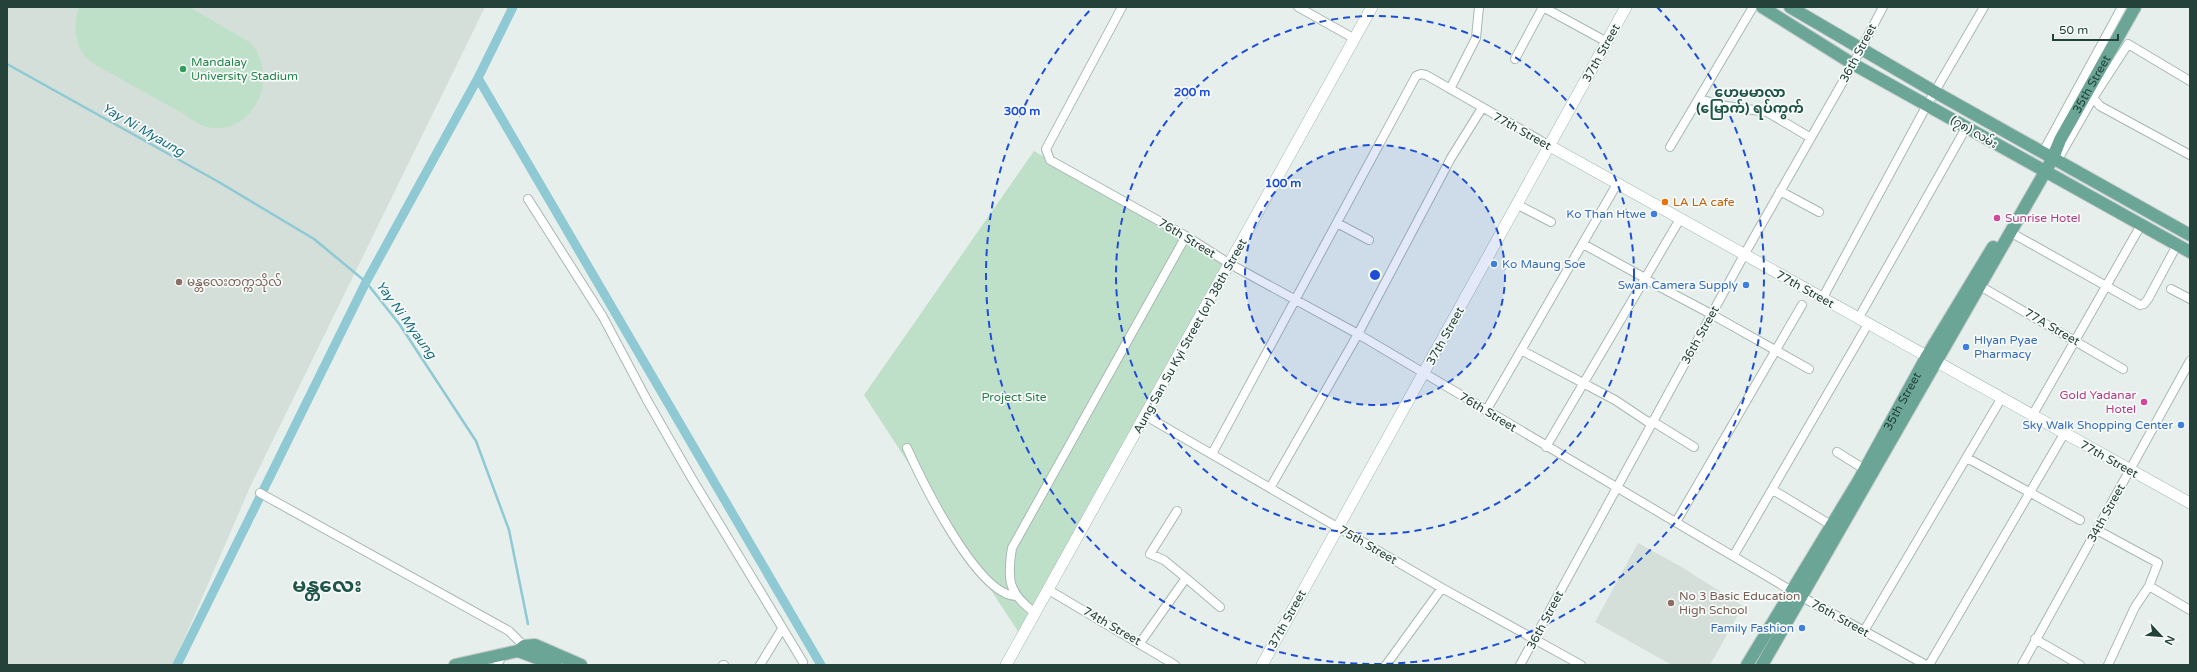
<svg xmlns="http://www.w3.org/2000/svg" width="2197" height="672" font-family="'Varela Round','Noto Sans Myanmar',sans-serif">
<rect width="100%" height="100%" fill="#e6efeb"/>
<path fill="#d4dfda" d="M 7,7 L 485,7 L 250,487 L 173,665 L 7,665 Z
M 1638,543 L 1680,566 L 1743,606 L 1710,665 L 1672,665 L 1595,622 Z"/>
<path fill="#bfe0c8" d="M 79,7 L 189,7 L 251,43 C 280,78 254,137 206,127 C 198,125 189,117 182,113 C 158,100 134,86 110,73 C 102,68 90,64 85,56 C 74,42 73,23 79,7 Z
M 1034,151 L 1230,264 L 1021,636 L 864,395 Z"/>
<g fill="none" stroke-linecap="round" stroke-linejoin="round">
<path stroke="#8ec9d4" stroke-width="2.5" d="M 7,64 L 217,181 L 314,239 L 366,282 L 400,325 L 476,441 L 509,530 L 528,624"/>
<path stroke="#8ec9d4" stroke-width="9" d="M 478,78 L 821,665
M 177,665 L 366,282 L 478,78 L 513,7"/>
<defs>
<path id="street" d="M 1122,7 L 1046,149 L 1050,160 L 1186,236 L 1230,264 L 1358,334 L 1802,597 L 1926,665
M 1298,7 L 1355,39
M 1543,7 L 1607,42
M 1515,59 L 1543,7
M 2190,81 L 2128,44 L 2093,98 L 2100,106 L 2190,155
M 1450,89 L 1476,38 L 1479,7
M 1699,99 L 1726,106 L 1767,112 L 1811,138
M 1670,147 L 1753,7
M 2043,152 L 2122,7
M 2057,161 L 2093,98
M 1780,191 L 1819,212
M 528,199 L 603,317 L 647,400 L 691,477 L 803,662
M 1518,205 L 1551,222
M 1337,223 L 1369,240
M 2010,232 L 2140,305 L 2144,304 L 2148,299 L 2177,245
M 1583,244 L 1645,278
M 1645,279 L 1711,314 L 1809,369
M 1980,286 L 2123,369
M 2171,289 L 2190,299
M 1822,299 L 1927,105 L 1984,7
M 1858,319 L 1966,128
M 1521,350 L 1615,400 L 1651,424
M 1486,411 L 1617,184
M 1146,416 L 1442,588 L 1581,665
M 2032,416 L 2141,225
M 1652,421 L 1694,447
M 1546,447 L 1680,219
M 907,448 C 922,481 977,595 1016,596
M 1837,452 L 1864,469
M 1212,454 L 1416,76 L 1421,74 L 1426,75 L 1550,146
M 1967,458 L 2080,520
M 1270,488 L 1358,334 L 1451,158 L 1482,108
M 1773,490 L 1831,525
M 260,493 L 509,631 L 524,646
M 1177,511 L 1150,554 L 1164,560 L 1186,578
M 1676,522 L 1802,305
M 2097,530 L 2158,563 L 2149,586 L 2135,607 L 2108,665
M 1734,555 L 1868,324
M 2149,586 L 2190,610
M 1047,589 L 1175,665
M 1034,612 C 1008,593 1007,579 1012,548 L 1186,236
M 1864,631 L 2001,399
M 2035,639 L 2080,665
M 1140,643 L 1186,578 L 1220,607
M 497,665 L 504,653
M 723,665 L 724,665
M 760,665 L 782,629
M 1386,665 L 1442,588
M 1520,665 L 1744,255 L 1853,64 L 1883,7
M 1929,665 L 2064,434
M 2022,665 L 2190,361"/>
<path id="secondary" d="M 1550,146 L 2190,503
M 1006,665 L 1372,7
M 1262,665 L 1626,7"/>
<g id="primary">
<path d="M 1762,7 L 1853,64 L 2190,252"/>
<path d="M 1790,7 L 1935,92 L 2190,235"/>
<path d="M 518,651 L 556,665"/>
<path d="M 455,665 L 518,651 L 524,646 L 535,645 L 581,665"/>
<path id="s1" d="M 1747,665 L 1859,480 L 1927,356 L 1993,247"/>
<path id="s2" d="M 1762,665 L 2053,158 L 2060,140 L 2135,7"/>
</g>
</defs>
<use href="#street" stroke="#a8b8b2" stroke-width="10"/>
<use href="#secondary" stroke="#a4bbb3" stroke-width="12"/>
<use href="#primary" stroke="#c2cac8" stroke-width="14"/>
<use href="#street" stroke="#fff" stroke-width="8"/>
<use href="#secondary" stroke="#fff" stroke-width="11"/>
<use href="#primary" stroke="#6aa596" stroke-width="12"/>
</g>
<circle cx="1375" cy="275" r="130" fill="#1d4ed8" fill-opacity=".12"/>
<g fill="none" stroke="#1d4ed8" stroke-width="2" stroke-dasharray="7 5">
<circle cx="1375" cy="275" r="130"/>
<circle cx="1375" cy="275" r="259"/>
<path d="M1657 7A389 389 0 1 1 1093 7"/>
</g>
<circle fill="#2e9e5b" stroke="#f7fbf9" stroke-width="1.5" cx="183" cy="69" r="4"/>
<circle fill="#e8710a" stroke="#f7fbf9" stroke-width="1.5" cx="1665" cy="202" r="4"/>
<g fill="#3f7fe0" stroke="#f7fbf9" stroke-width="1.5">
<circle cx="1654" cy="214" r="4"/>
<circle cx="1494" cy="264" r="4"/>
<circle cx="1746" cy="285" r="4"/>
<circle cx="1966" cy="347" r="4"/>
<circle cx="2181" cy="425" r="4"/>
<circle cx="1802" cy="628" r="4"/>
</g>
<g fill="#d1479c" stroke="#f7fbf9" stroke-width="1.5">
<circle cx="1997" cy="218" r="4"/>
<circle cx="2144" cy="402" r="4"/>
</g>
<g fill="#8d6e63" stroke="#f7fbf9" stroke-width="1.5">
<circle cx="179" cy="282" r="4"/>
<circle cx="1671" cy="603" r="4"/>
</g>
<g text-anchor="middle" dominant-baseline="central" stroke-width="3.5" stroke-linejoin="round" paint-order="stroke">
<g font-size="12" fill="#24423a" stroke="#f7fbf9">
<text transform="translate(1601 53) rotate(-61)">37th Street</text>
<text transform="translate(1858 53) rotate(-62)">36th Street</text>
<text stroke="none"><textPath href="#s2" startOffset="668">35th Street</textPath></text>
<text transform="translate(1522 131) rotate(29)">77th Street</text>
<text transform="translate(1974 132) rotate(30)">(၇၈) လမ်း</text>
<text transform="translate(1187 238) rotate(31)">76th Street</text>
<text transform="translate(1805 289) rotate(29)">77th Street</text>
<text transform="translate(2052 327) rotate(30)">77A Street</text>
<text transform="translate(1700 335) rotate(-61)">36th Street</text>
<text transform="translate(1190 336) rotate(-61)">Aung San Su Kyi Street (or) 38th Street</text>
<text transform="translate(1445 336) rotate(-61)">37th Street</text>
<text stroke="none"><textPath href="#s1" startOffset="306">35th Street</textPath></text>
<text transform="translate(1488 412) rotate(31)">76th Street</text>
<text transform="translate(2109 459) rotate(29)">77th Street</text>
<text transform="translate(2106 513) rotate(-61)">34th Street</text>
<text transform="translate(1368 545) rotate(30)">75th Street</text>
<text transform="translate(1840 618) rotate(29)">76th Street</text>
<text transform="translate(1287 619) rotate(-61)">37th Street</text>
<text transform="translate(1545 620) rotate(-62)">36th Street</text>
<text transform="translate(1112 626) rotate(30)">74th Street</text>
</g>
<g font-size="12" fill="#27864d" stroke="#f7fbf9" text-anchor="start">
<text x="191" y="62">Mandalay<tspan x="191" dy="14">University Stadium</tspan></text>
</g>
<g font-size="12" fill="#c56008" stroke="#f7fbf9" text-anchor="start">
<text x="1673" y="202">LA LA cafe</text>
</g>
<g font-size="12" fill="#366cbe" stroke="#f7fbf9" text-anchor="end">
<text x="1646" y="214">Ko Than Htwe</text>
<text x="1502" y="264" text-anchor="start">Ko Maung Soe</text>
<text x="1738" y="285">Swan Camera Supply</text>
<text x="1974" y="340" text-anchor="start">Hlyan Pyae<tspan x="1974" dy="14">Pharmacy</tspan></text>
<text x="2173" y="425">Sky Walk Shopping Center</text>
<text x="1794" y="628">Family Fashion</text>
</g>
<g font-size="12" fill="#b23c85" stroke="#f7fbf9" text-anchor="start">
<text x="2005" y="218">Sunrise Hotel</text>
<text x="2136" y="395" text-anchor="end">Gold Yadanar<tspan x="2136" dy="14">Hotel</tspan></text>
</g>
<g font-size="12" fill="#785e54" stroke="#f7fbf9" text-anchor="start">
<text x="187" y="282">မန္တလေးတက္ကသိုလ်</text>
<text x="1679" y="596">No 3 Basic Education<tspan x="1679" dy="14">High School</tspan></text>
</g>
<g font-size="12" fill="#2d7a4b" stroke="#f7fbf9">
<text x="1014" y="397">Project Site</text>
</g>
<g font-size="13" font-style="italic" fill="#1c6f80" stroke="#f7fbf9">
<text transform="translate(143 130) rotate(30)">Yay Ni Myaung</text>
<text transform="translate(406 320) rotate(54)">Yay Ni Myaung</text>
</g>
<g font-size="14" font-weight="bold" fill="#1f5548" stroke="#f7fbf9">
<text x="1750" y="92">ဟေမမာလာ<tspan x="1750" dy="16">(မြောက်) ရပ်ကွက်</tspan></text>
</g>
<g font-size="20" font-weight="bold" fill="#1f5548" stroke="#f7fbf9">
<text x="327" y="586">မန္တလေး</text>
</g>
</g>
<circle cx="1375" cy="275" r="6" fill="#1d4ed8" stroke="#f7fbf9" stroke-width="2"/>
<g font-size="12" text-anchor="middle" font-weight="bold" fill="#1d4ed8" stroke="#f7fbf9" stroke-width="3.5" stroke-linejoin="round" paint-order="stroke">
<text x="1192" y="96">200 m</text>
<text x="1022" y="115">300 m</text>
<text x="1283" y="187">100 m</text>
</g>
<rect width="2197" height="672" fill="none" stroke="#24423a" stroke-width="16"/>
<g transform="translate(2161 636) rotate(116)" stroke="#f7fbf9" stroke-width="3" paint-order="stroke">
<path d="M0-3L7 15L0 10L-7 15Z" fill="#24423a"/>
<text y="-6" font-size="11" font-weight="bold" text-anchor="middle" fill="#24423a">N</text>
</g>
<path d="M2053 34v6h65v-6" fill="none" stroke="#24423a" stroke-width="2"/>
<text x="2059" y="34" font-size="12" fill="#24423a" stroke="#f7fbf9" stroke-width="3" paint-order="stroke">50 m</text>
</svg>
